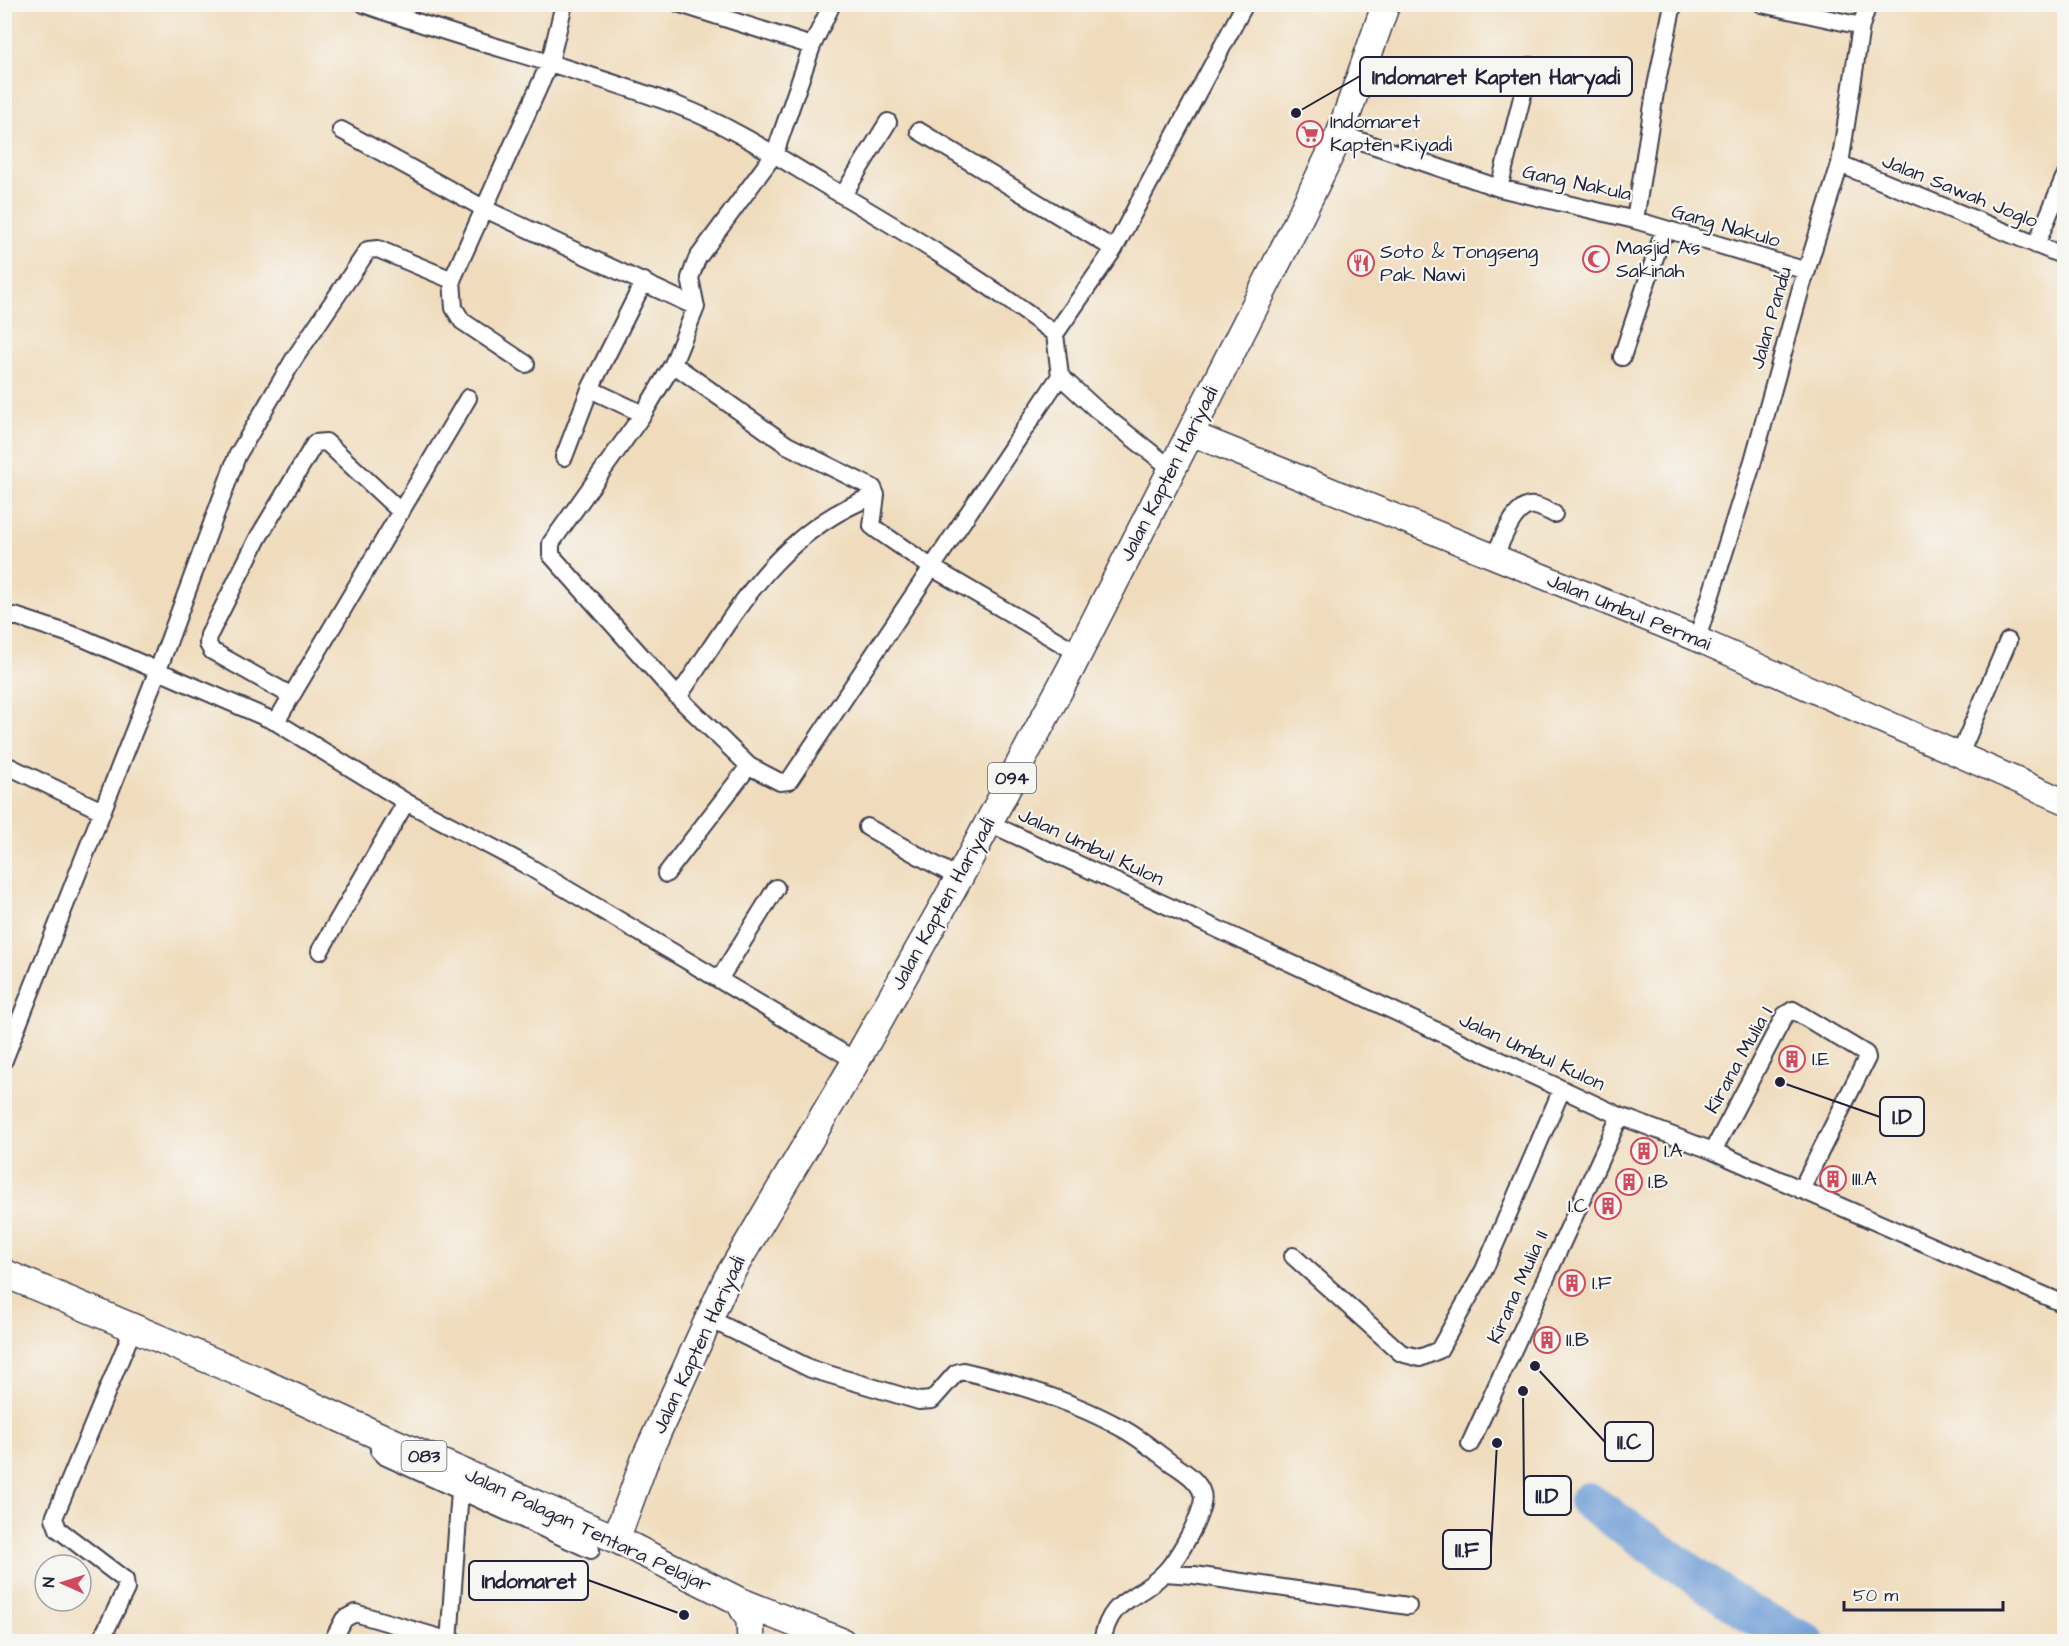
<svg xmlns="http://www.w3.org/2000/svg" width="2069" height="1646" font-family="'Architects Daughter',sans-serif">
<rect width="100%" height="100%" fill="#f6f6f2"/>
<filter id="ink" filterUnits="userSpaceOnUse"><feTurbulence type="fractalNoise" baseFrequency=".0167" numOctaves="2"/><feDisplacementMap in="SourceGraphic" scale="12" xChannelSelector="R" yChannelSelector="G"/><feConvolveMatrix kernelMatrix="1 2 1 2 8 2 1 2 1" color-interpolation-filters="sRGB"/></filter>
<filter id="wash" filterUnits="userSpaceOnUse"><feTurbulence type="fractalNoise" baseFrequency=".008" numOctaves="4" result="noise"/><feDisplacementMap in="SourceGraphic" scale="24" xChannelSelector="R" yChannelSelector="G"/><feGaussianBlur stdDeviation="1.35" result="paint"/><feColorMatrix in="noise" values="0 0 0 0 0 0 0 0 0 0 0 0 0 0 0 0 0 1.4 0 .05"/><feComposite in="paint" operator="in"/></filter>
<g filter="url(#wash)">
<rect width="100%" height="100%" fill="#f0dcbc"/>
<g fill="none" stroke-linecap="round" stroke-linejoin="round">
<path stroke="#6d9bd5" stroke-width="38" d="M 1588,1501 L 1750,1614 L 1806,1642"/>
</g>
</g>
<g filter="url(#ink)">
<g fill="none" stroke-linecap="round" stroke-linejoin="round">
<defs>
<path id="minor" d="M 364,4 C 468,42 576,67 679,106 C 733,127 781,159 830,188 C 907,233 984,280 1055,334 L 1060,376 L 1097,410 L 1172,469
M 680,4 L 812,46
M 832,4 L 812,46 L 775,153 L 697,259 L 690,278 L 696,307 L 673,364 L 643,414 L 551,543 L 551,555 L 678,697 L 749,766 L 780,782 L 789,781 L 1060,376
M 1762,4 L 1861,26
M 341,130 L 485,209 L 696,307
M 919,131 L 1114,249
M 1340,134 L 1499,188 L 1635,220 L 1656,86 L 1673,4
M 1840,164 L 2064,256
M 1499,188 L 1530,66
M 843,195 L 888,122
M 1635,220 L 1807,271
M 2036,245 L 2064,178
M 452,280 L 454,308 L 462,321 L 526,364
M 1055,334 L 1114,249 L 1245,4
M 1622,357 L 1664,230
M 673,364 L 787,445 L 873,488 L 876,495 L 872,526 L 877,530 L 931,567 L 1078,653
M 590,389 L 643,414
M 564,457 L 590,389 L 644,281
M 1494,557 C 1502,542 1514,502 1535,506 C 1541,507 1548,511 1554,514
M 4,620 L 15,616 L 85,639 L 276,722 L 406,802 L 526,865 L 856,1061
M 1697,639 L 1753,461 L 1801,288 L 1840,164 L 1861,26 L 1868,4
M 290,695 L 212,651 L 208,644 L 209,635 L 258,538 L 315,443 L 326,442 L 401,512
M 678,697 C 735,614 776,532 876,495
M 276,722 L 468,398
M 1960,754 L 2008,641
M 4,764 L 102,811
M 989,823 L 1620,1116 L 1713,1151 L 2064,1304
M 867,827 L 959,878
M 666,874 L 749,766
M 320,951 L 406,802
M 720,978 L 776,888
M 4,1060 L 158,670 L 237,456 L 294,359 L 368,250 L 378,249 L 452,280 L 550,62 L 564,4
M 1713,1151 L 1785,1015 L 1793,1010 L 1866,1054 L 1867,1058 L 1801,1190
M 1293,1256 L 1401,1353 L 1420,1358 L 1439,1350 L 1484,1270 L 1562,1089
M 708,1318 L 811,1369 L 919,1401 L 932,1400 L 956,1373 L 963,1371 C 1018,1384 1076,1402 1125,1430 C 1141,1439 1155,1451 1170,1462 C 1181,1470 1198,1479 1202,1493 C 1208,1509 1176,1561 1164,1573 C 1137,1601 1110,1596 1102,1642
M 377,1435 L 379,1450 L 386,1457 L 591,1550
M 1470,1444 L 1620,1116
M 1164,1573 L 1194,1575 L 1408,1606
M 100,1642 L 126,1589 L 125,1580 L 58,1529 L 54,1518 L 133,1329
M 332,1642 L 344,1619 L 355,1613 L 454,1642
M 449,1642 L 460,1491"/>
<path id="secondary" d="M 1190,433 L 1697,639 L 2064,801"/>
<path id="primary" d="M 4,1273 L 257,1380 L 377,1435 L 616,1539 L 739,1601 L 842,1642
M 616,1539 L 646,1457 L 727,1279 L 856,1061 L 959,878 L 1071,668 L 1296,225 L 1340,134 L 1386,4
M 739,1601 L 750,1620 L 751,1642"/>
</defs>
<use href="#minor" stroke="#413e4e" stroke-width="20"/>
<use href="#secondary" stroke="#413e4e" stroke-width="27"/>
<use href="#primary" stroke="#413e4e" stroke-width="30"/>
<use href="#minor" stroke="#fff" stroke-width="16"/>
<use href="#secondary" stroke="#fff" stroke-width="24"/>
<use href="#primary" stroke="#fff" stroke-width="27"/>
</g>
</g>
<defs>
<symbol id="supermarket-ring" viewBox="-11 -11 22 22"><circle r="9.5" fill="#f6f6f2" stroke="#d1495b" stroke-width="1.5"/><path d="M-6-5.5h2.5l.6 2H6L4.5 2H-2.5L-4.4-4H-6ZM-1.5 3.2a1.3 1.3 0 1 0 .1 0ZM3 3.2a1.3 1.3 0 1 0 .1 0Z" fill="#d1495b"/></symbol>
<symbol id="mosque-ring" viewBox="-11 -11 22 22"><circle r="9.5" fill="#f6f6f2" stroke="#d1495b" stroke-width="1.5"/><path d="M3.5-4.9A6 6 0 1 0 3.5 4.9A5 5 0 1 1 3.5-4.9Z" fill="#d1495b"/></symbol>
<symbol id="restaurant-ring" viewBox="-11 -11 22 22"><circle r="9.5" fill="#f6f6f2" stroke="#d1495b" stroke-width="1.5"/><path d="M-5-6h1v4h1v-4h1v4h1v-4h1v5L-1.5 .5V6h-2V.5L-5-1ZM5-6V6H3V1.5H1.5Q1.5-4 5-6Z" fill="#d1495b"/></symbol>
<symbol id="building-ring" viewBox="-11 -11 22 22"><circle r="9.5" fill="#f6f6f2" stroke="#d1495b" stroke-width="1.5"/><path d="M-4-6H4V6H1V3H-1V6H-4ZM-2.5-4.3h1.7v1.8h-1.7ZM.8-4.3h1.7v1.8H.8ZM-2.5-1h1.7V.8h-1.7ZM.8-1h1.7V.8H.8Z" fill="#d1495b"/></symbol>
</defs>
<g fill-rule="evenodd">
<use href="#supermarket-ring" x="1295" y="119" width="30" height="30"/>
<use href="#mosque-ring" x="1581" y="244" width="30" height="30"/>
<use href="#restaurant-ring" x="1346" y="248" width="30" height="30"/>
<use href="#building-ring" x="1777" y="1044" width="30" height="30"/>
<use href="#building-ring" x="1629" y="1136" width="30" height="30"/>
<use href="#building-ring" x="1818" y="1164" width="30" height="30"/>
<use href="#building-ring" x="1614" y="1167" width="30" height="30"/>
<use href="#building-ring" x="1593" y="1191" width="30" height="30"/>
<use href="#building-ring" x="1557" y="1268" width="30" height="30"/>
<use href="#building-ring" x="1532" y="1325" width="30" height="30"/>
</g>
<g text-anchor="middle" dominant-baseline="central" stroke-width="4.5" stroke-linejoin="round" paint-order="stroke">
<g fill="#f6f6f2" stroke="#626272" stroke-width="1.5">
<rect x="988" y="763" width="48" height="30" rx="4.5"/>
<rect x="401.5" y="1441" width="45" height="30" rx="4.5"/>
</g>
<g font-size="18" font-weight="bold" fill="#22223b">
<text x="1012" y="778">094</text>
<text x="424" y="1456">083</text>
</g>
<g font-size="20" fill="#22223b" stroke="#f6f6f2" text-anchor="start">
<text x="1330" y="122">Indomaret<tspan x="1330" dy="23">Kapten Riyadi</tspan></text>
<text x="1616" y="248">Masjid As<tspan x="1616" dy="23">Sakinah</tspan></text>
<text x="1380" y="252">Soto &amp; Tongseng<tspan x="1380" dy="23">Pak Nawi</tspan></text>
<text x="1812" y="1059">I.E</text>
<text x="1664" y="1151">I.A</text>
<text x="1852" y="1179">III.A</text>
<text x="1648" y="1182">I.B</text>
<text x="1588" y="1206" text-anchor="end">I.C</text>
<text x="1592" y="1283">I.F</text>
<text x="1566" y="1340">II.B</text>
</g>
<g font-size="20" fill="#22223b" stroke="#f6f6f2">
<text transform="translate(1577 183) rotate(12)">Gang Nakula</text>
<text transform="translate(1960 191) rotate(22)">Jalan Sawah Joglo</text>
<text transform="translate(1726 226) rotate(16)">Gang Nakulo</text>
<text transform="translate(1771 318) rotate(-74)">Jalan Pandu</text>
<text transform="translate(1169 474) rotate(-63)">Jalan Kapten Hariyadi</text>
<text transform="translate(1629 612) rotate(22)">Jalan Umbul Permai</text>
<text transform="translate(1091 847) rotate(25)">Jalan Umbul Kulon</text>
<text transform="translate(943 904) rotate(-61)">Jalan Kapten Hariyadi</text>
<text transform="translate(1532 1052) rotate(25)">Jalan Umbul Kulon</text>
<text transform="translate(1739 1060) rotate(-61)">Kirana Mulia I</text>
<text transform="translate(1518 1287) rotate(-66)">Kirana Mulia II</text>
<text transform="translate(699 1345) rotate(-65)">Jalan Kapten Hariyadi</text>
<text transform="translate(588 1530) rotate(25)">Jalan Palagan Tentara Pelajar</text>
</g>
</g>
<path fill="none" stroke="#22223b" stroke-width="2" d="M1296 113L1360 76M1780 1082L1880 1117M1535 1366L1605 1442M1523 1391L1524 1496M1497 1443L1491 1549M684 1615L588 1580"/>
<g fill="#22223b" stroke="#f6f6f2" stroke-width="2">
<circle cx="1296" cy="113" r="6"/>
<circle cx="1780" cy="1082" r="6"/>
<circle cx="1535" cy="1366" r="6"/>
<circle cx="1523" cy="1391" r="6"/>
<circle cx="1497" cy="1443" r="6"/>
<circle cx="684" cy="1615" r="6"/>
</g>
<g fill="#f6f6f2" stroke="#22223b" stroke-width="2">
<rect x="1360" y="57" width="272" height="39" rx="6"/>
<rect x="1880" y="1097" width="44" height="39" rx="6"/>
<rect x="1605" y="1422" width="48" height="39" rx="6"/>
<rect x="1524" y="1476" width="47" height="39" rx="6"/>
<rect x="1443" y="1530" width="48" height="39" rx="6"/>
<rect x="469" y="1561" width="119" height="39" rx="6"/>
</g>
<g font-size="21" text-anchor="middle" font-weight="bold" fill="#22223b">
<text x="1496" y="84">Indomaret Kapten Haryadi</text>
<text x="1902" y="1124">I.D</text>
<text x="1629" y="1449">II.C</text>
<text x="1547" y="1503">II.D</text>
<text x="1467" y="1557">II.F</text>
<text x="529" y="1588">Indomaret</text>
</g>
<rect width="2069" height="1646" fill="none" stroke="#f6f6f2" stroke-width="24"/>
<g transform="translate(63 1583) rotate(273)"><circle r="28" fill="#f6f6f2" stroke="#a1a1a9" stroke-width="1.5"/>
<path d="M0-4.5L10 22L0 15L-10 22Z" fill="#d1495b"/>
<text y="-9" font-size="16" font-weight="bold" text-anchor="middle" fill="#22223b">N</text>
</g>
<path d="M1844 1601v9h159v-9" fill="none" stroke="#22223b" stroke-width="3"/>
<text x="1853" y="1601" font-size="18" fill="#22223b" stroke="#f6f6f2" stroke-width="4.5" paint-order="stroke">50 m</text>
</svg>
